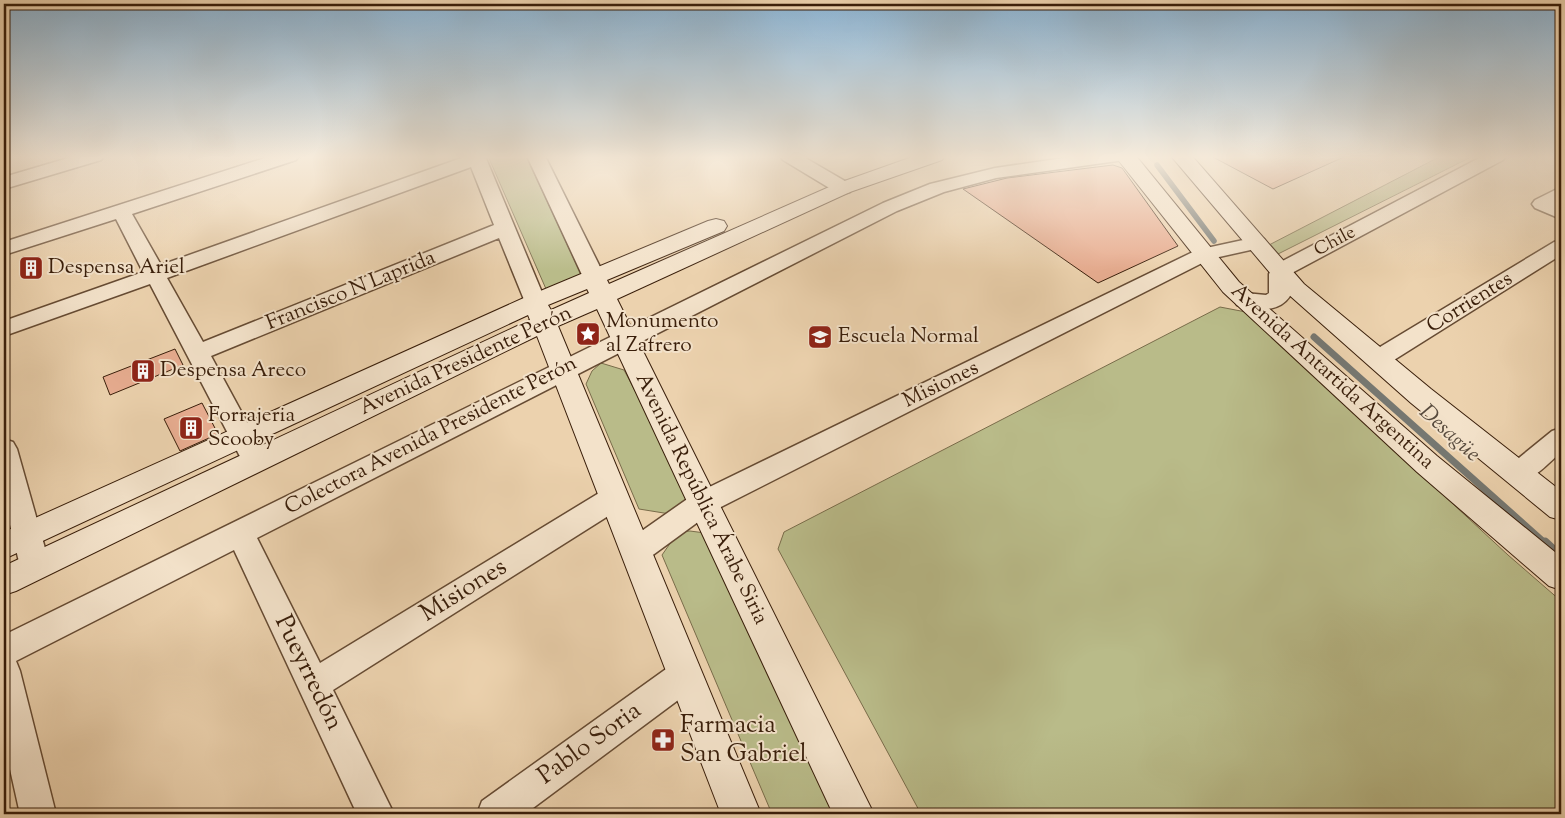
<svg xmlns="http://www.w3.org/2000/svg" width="1565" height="818" font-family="'Sorts Mill Goudy',serif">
<rect width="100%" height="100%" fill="#ecd2ae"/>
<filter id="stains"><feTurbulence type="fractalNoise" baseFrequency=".004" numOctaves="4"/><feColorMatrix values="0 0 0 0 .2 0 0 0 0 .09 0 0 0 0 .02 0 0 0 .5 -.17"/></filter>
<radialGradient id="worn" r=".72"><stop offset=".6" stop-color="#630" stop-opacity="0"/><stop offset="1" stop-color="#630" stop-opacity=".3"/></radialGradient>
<path fill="#b9bb89" stroke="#796c4a" d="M 488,156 L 526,156 L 582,276 L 546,289 Z
M 1441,156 L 1473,156 L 1278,254 L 1270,251 L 1269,245 Z
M 1220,307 L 1246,312 L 1508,555 L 1561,601 L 1561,814 L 921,814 L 778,549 L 784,532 Z
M 601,363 L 624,370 L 689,493 L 682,504 L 670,514 L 639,509 L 586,384 L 592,371 Z
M 690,531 L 705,533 L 840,814 L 772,814 L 662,555 L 678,532 Z"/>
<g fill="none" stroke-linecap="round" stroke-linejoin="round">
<path stroke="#767872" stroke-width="5.5" d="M 1157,165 L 1214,241"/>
<path stroke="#767872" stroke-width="7" d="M 1314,337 L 1546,544"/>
<path stroke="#767872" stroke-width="9" d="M 1545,542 L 1561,557"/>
</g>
<path fill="#e8ad91" stroke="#391e0a" d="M 1211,156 L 1346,156 L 1273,189 Z
M 1113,165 L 1122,168 L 1178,246 L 1098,283 L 963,189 L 1007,178 Z
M 175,349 L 183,365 L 110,395 L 103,377 Z
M 202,403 L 218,434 L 180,451 L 164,419 Z"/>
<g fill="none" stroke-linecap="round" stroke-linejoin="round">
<defs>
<path id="street" d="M 75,156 L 104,156 L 101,160 L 4,189 L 4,177 Z
M 271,156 L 299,156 L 296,160 L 132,214 L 161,265 L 467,156 L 485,156 L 546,302 L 543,307 L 535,309 L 527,307 L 499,238 L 211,356 L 268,461 L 264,468 L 255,471 L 246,468 L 150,284 L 4,336 L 4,321 L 143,272 L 116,219 L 4,255 L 4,242 ZM 471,167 L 494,225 L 203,342 L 167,278 Z
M 527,156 L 545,156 L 605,277 L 602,282 L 594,284 L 586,282 L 583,277 Z
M 780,156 L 802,156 L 850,184 L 852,188 L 850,192 L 843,194 L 836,192 L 783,160 Z
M 1077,156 L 1126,156 L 1123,160 L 1117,161 L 996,178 L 944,192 L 897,211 L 257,538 L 320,663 L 604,490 L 614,487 L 624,490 L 628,498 L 624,506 L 333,690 L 394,814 L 357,814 L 234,550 L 16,661 L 20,671 L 56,814 L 20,814 L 4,742 L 4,635 L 883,203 L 930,184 L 995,168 Z
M 1483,156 L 1506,156 L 1503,160 L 1290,274 L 1290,296 C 1278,314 1255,310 1237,305 L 1234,300 L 1237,295 L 1245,293 L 1266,295 L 1269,293 L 1269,274 L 1273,266 Z
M 1561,187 L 1561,201 L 1557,204 L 1561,206 L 1561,219 L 1535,208 L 1532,204 L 1535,200 Z
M 1257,237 L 1264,239 L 1267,243 L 1264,247 L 1210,259 L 713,511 L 646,560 L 636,563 L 626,560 L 621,551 L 626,542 L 693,495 L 1197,250 Z
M 1561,240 L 1561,255 L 1386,365 L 1378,367 L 1370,365 L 1366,359 L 1370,353 L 1554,242 Z
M 1561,428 L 1561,452 C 1546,465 1529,487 1509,480 L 1505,473 L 1509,466 L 1552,431 Z
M 4,439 L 13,442 L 17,449 L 50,566 L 45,575 L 35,578 L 25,575 L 20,566 L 4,500 Z
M 685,660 L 697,664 L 701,675 L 697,686 L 525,814 L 477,814 L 482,801 L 673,664 Z"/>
<path id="secondary" d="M 915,156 L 945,156 L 942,160 L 850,192 L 617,299 L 874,814 L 833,814 L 597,309 L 558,326 L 761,814 L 721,814 L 537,336 L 16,591 L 4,595 L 4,566 L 530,320 L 528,315 L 4,559 L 4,532 L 526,297 L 708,221 L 716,219 L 724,221 L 727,226 L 724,231 L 607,280 L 609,284 L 836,184 ZM 587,289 L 589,293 L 551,310 L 548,305 Z
M 1115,156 L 1136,156 L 1239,282 L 1437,456 L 1561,557 L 1561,590 L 1549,586 L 1417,472 L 1223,292 Z
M 1171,156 L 1192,156 L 1304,284 L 1431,389 L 1561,491 L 1561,520 L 1550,517 L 1411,403 L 1288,294 Z"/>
</defs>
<use href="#street" stroke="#664b33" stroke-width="3"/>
<use href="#secondary" stroke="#391e0a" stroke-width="2"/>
<use href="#street" fill="#f3e2ca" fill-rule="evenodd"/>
<use href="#secondary" fill="#f3e2ca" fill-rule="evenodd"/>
</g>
<linearGradient id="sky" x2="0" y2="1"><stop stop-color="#8bb4d4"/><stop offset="0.58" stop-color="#f6ebdb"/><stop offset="1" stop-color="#f6ebdb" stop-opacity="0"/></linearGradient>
<rect width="1565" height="271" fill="url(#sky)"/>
<defs>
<symbol id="building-square" viewBox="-11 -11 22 22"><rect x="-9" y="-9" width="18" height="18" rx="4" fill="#8f2418" stroke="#f3e2ca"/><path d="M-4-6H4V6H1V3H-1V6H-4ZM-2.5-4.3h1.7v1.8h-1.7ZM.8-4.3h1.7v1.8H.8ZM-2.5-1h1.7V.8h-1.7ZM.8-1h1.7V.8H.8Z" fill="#fff"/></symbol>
<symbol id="sight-square" viewBox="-11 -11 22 22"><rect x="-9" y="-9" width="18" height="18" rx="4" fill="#8f2418" stroke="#f3e2ca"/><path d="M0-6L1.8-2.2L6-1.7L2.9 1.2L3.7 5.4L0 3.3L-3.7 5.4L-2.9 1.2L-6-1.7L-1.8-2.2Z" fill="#fff"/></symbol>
<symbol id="school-square" viewBox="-11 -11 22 22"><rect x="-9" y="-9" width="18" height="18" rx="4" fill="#8f2418" stroke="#f3e2ca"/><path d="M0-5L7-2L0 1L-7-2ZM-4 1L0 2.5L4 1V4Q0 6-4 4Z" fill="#fff"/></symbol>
<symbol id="pharmacy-square" viewBox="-11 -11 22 22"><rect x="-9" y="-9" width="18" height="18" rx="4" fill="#8f2418" stroke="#f3e2ca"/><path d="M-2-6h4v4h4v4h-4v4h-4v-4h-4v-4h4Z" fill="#fff"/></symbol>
</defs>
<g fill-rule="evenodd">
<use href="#building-square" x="17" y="254" width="28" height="28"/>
<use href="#sight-square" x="574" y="320" width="28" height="28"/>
<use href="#school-square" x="806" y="323" width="28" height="28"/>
<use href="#building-square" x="129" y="357" width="28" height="28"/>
<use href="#building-square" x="177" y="414" width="28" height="28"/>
<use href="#pharmacy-square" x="649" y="726" width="28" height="28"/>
</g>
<g text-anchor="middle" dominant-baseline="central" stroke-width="4" stroke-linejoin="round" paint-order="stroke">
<g font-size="18" fill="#391e0a" stroke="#f3e2ca">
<text transform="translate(1335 242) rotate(-28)">Chile</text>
</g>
<g font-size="21" fill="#391e0a" stroke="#f3e2ca" text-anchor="start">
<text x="48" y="268">Despensa Ariel</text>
<text x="606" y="322">Monumento<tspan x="606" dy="24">al Zafrero</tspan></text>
<text x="838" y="337">Escuela Normal</text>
<text x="160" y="371">Despensa Areco</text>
<text x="208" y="416">Forrajeria<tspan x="208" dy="24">Scooby</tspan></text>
</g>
<g font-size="21" fill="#391e0a" stroke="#f3e2ca">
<text transform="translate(351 291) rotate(-22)">Francisco N Laprida</text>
<text transform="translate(1470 303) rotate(-32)">Corrientes</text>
<text transform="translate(466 361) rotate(-25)">Avenida Presidente Perón</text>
<text transform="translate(1332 377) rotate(42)">Avenida Antartida Argentina</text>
<text transform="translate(941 385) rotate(-26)">Misiones</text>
<text transform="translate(431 436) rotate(-27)">Colectora Avenida Presidente Perón</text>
<text transform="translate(701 499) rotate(64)">Avenida República Árabe Siria</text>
</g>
<g font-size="22" font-style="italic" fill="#584b3e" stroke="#f3e2ca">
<text transform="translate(1449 434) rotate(42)">Desagüe</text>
</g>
<g font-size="25" fill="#391e0a" stroke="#f3e2ca">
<text transform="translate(464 591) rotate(-32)">Misiones</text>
<text transform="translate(308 673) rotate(64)">Pueyrredón</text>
<text transform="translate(590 744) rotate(-36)">Pablo Soria</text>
</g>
<g font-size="25" fill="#391e0a" stroke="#f3e2ca" text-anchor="start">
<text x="680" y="726">Farmacia<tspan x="680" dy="29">San Gabriel</tspan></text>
</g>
</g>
<rect width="1565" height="818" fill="none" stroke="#ecd2ae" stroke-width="20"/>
<rect x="5" y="5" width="1555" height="808" fill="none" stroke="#391e0a" stroke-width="2.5"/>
<rect x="10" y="10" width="1545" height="798" fill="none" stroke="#391e0a"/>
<rect width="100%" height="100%" filter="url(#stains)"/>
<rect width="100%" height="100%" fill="url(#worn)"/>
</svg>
